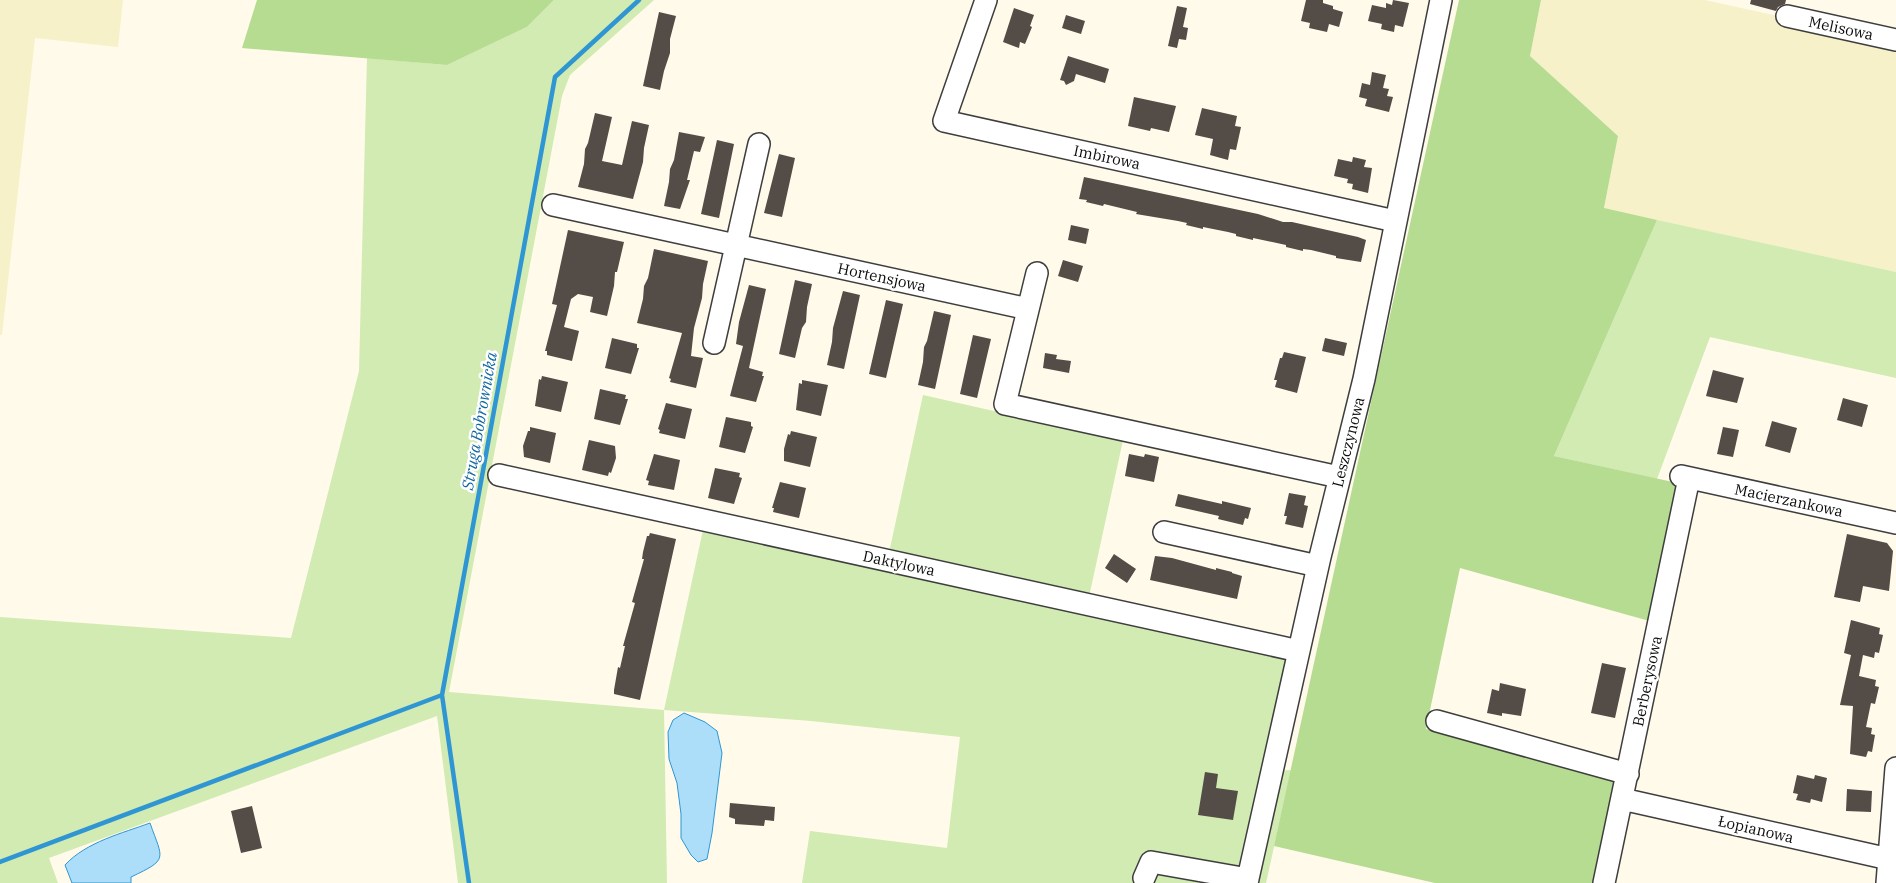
<svg xmlns="http://www.w3.org/2000/svg" width="1896" height="883" font-family="'IBM Plex Serif',serif">
<rect width="100%" height="100%" fill="#fffaea"/>
<path fill="#f6f1c9" d="M 0,0 L 123,0 L 118,47 L 35,38 L 2,335 L 0,335 Z
M 1541,0 L 1705,0 L 1896,42 L 1896,272 L 1604,209 L 1618,136 L 1530,56 Z"/>
<path fill="#d1ebb2" d="M 554,0 L 654,0 L 570,75 L 562,96 L 449,692 L 664,710 L 703,530 L 1288,659 L 1263,772 L 1291,770 L 1266,883 L 802,883 L 810,831 L 947,848 L 960,737 L 811,721 L 664,710 L 667,883 L 458,883 L 437,716 L 49,858 L 58,883 L 0,883 L 0,617 L 291,638 L 359,371 L 367,58 L 447,65 L 527,27 Z
M 1657,220 L 1896,272 L 1896,378 L 1710,337 L 1657,479 L 1554,456 Z
M 923,395 L 1123,440 L 1089,597 L 889,553 Z"/>
<path fill="#b5dc91" d="M 257,0 L 554,0 L 527,27 L 447,65 L 242,48 Z
M 1459,0 L 1541,0 L 1530,56 L 1618,136 L 1604,208 L 1657,220 L 1554,456 L 1682,484 L 1653,622 L 1460,568 L 1426,729 L 1619,783 L 1598,883 L 1435,883 L 1274,846 Z"/>
<path fill="#acdef9" stroke="#2f96d3" d="M 684,713 L 705,722 L 717,731 L 722,753 L 712,833 L 707,859 L 698,862 L 691,855 L 681,838 L 681,814 L 677,783 L 669,759 L 668,732 L 673,720 Z
M 150,823 C 163,860 169,859 131,877 L 131,883 L 72,883 L 65,865 C 86,842 123,833 150,823 Z"/>
<g fill="none" stroke-linecap="round" stroke-linejoin="round">
<path stroke="#2f96d3" stroke-width="4.5" d="M 0,862 L 442,695
M 469,883 L 442,695 L 555,77 L 639,0"/>
</g>
<path fill="#544c47" d="M 1306,0 L 1323,0 L 1323,3 L 1333,6 L 1333,9 L 1343,12 L 1339,27 L 1329,24 L 1327,32 L 1309,28 L 1310,23 L 1301,21 Z
M 1393,0 L 1409,3 L 1403,27 L 1395,25 L 1394,32 L 1381,29 L 1382,24 L 1368,21 L 1372,5 L 1386,8 L 1386,3 L 1392,5 Z
M 1751,0 L 1786,0 L 1785,4 L 1778,7 L 1776,11 L 1750,4 Z
M 1177,6 L 1187,8 L 1183,27 L 1188,28 L 1186,40 L 1179,39 L 1177,48 L 1168,46 Z
M 1014,8 L 1034,15 L 1030,26 L 1032,27 L 1025,44 L 1020,42 L 1019,48 L 1003,42 Z
M 659,12 L 676,16 L 670,39 L 670,53 L 664,71 L 660,90 L 643,86 Z
M 1066,15 L 1085,21 L 1081,34 L 1062,28 Z
M 1068,56 L 1109,69 L 1105,83 L 1076,74 L 1074,81 L 1066,85 L 1064,81 L 1060,80 Z
M 1372,72 L 1386,75 L 1383,88 L 1389,89 L 1387,96 L 1393,97 L 1389,112 L 1365,106 L 1367,99 L 1359,97 L 1362,83 L 1370,85 Z
M 1134,97 L 1176,106 L 1169,132 L 1151,128 L 1150,131 L 1128,126 Z
M 1202,108 L 1237,116 L 1235,126 L 1241,127 L 1236,150 L 1230,149 L 1228,160 L 1210,155 L 1213,139 L 1195,135 Z
M 595,113 L 612,117 L 602,161 L 622,165 L 632,121 L 649,125 L 644,148 L 643,162 L 633,199 L 578,187 L 584,164 L 585,149 L 588,143 Z
M 679,132 L 705,137 L 700,152 L 694,151 L 687,180 L 690,180 L 680,209 L 664,206 L 669,182 L 670,169 L 674,160 Z
M 717,140 L 734,144 L 719,218 L 701,214 Z
M 779,154 L 795,158 L 782,217 L 764,213 Z
M 1353,157 L 1366,160 L 1364,167 L 1372,168 L 1368,193 L 1352,189 L 1353,184 L 1347,183 L 1348,179 L 1334,176 L 1338,159 L 1352,162 Z
M 1084,177 L 1258,214 L 1283,222 L 1292,222 L 1358,237 L 1366,240 L 1361,262 L 1336,258 L 1336,256 L 1311,250 L 1303,249 L 1303,251 L 1286,247 L 1286,245 L 1253,238 L 1253,240 L 1236,236 L 1236,234 L 1228,232 L 1203,227 L 1203,229 L 1186,225 L 1187,223 L 1178,221 L 1136,214 L 1137,212 L 1104,204 L 1103,206 L 1086,202 L 1087,200 L 1079,199 Z
M 1071,225 L 1089,229 L 1086,244 L 1068,240 Z
M 568,230 L 624,242 L 617,272 L 615,272 L 614,286 L 607,316 L 590,312 L 593,297 L 578,294 L 571,299 L 564,327 L 579,331 L 572,361 L 547,355 L 547,351 L 545,351 L 557,305 L 552,304 Z
M 654,249 L 708,261 L 703,284 L 702,298 L 694,328 L 691,356 L 703,358 L 696,388 L 670,382 L 671,379 L 669,378 L 682,333 L 637,323 L 643,299 L 644,286 L 648,278 Z
M 1063,260 L 1083,266 L 1078,282 L 1058,276 Z
M 795,280 L 812,284 L 807,307 L 806,322 L 802,328 L 795,358 L 779,354 Z
M 749,285 L 766,289 L 749,368 L 763,372 L 762,376 L 764,376 L 756,402 L 730,396 L 743,346 L 736,344 L 739,322 Z
M 843,291 L 860,295 L 844,369 L 827,365 L 832,342 L 833,328 Z
M 886,300 L 903,304 L 886,378 L 869,374 Z
M 934,311 L 951,315 L 935,389 L 918,385 L 923,362 L 924,347 L 927,341 Z
M 973,335 L 991,339 L 977,398 L 960,394 Z
M 612,338 L 637,344 L 637,348 L 639,348 L 631,374 L 605,368 Z
M 1325,338 L 1347,343 L 1344,356 L 1322,351 Z
M 1284,352 L 1306,357 L 1297,393 L 1275,387 L 1277,380 L 1274,380 L 1280,358 L 1282,358 Z
M 1045,353 L 1057,355 L 1056,359 L 1071,361 L 1069,373 L 1043,368 Z
M 1713,370 L 1744,378 L 1737,403 L 1706,396 Z
M 542,376 L 568,382 L 561,412 L 535,406 L 539,379 L 541,380 Z
M 802,380 L 828,385 L 821,416 L 796,410 L 799,383 L 802,384 Z
M 600,389 L 626,395 L 625,399 L 628,399 L 620,425 L 594,419 Z
M 1843,398 L 1868,405 L 1862,427 L 1837,420 Z
M 666,403 L 692,409 L 685,439 L 659,433 L 660,430 L 658,429 Z
M 726,417 L 751,422 L 751,426 L 753,427 L 745,453 L 719,447 Z
M 1772,421 L 1797,428 L 1790,453 L 1765,446 Z
M 530,427 L 556,433 L 550,463 L 524,457 L 523,446 L 528,431 L 530,431 Z
M 1723,427 L 1739,430 L 1733,457 L 1717,454 Z
M 791,431 L 817,437 L 810,467 L 784,461 L 784,449 L 788,434 L 790,435 Z
M 589,440 L 615,446 L 616,458 L 611,473 L 609,472 L 608,476 L 582,470 Z
M 654,454 L 680,460 L 674,490 L 648,485 L 649,481 L 646,480 Z
M 1129,454 L 1144,457 L 1145,454 L 1159,457 L 1154,482 L 1125,476 Z
M 715,468 L 740,473 L 739,477 L 742,478 L 734,504 L 708,498 Z
M 780,482 L 806,488 L 799,518 L 773,512 L 774,508 L 772,508 Z
M 1289,493 L 1306,496 L 1304,505 L 1308,506 L 1303,528 L 1285,524 L 1287,516 L 1284,516 Z
M 1178,494 L 1222,504 L 1222,501 L 1251,508 L 1248,519 L 1245,518 L 1243,525 L 1218,519 L 1219,516 L 1175,506 Z
M 650,533 L 676,539 L 640,700 L 614,694 L 614,690 L 618,667 L 620,668 L 625,646 L 623,646 L 635,603 L 632,602 L 644,559 L 642,559 L 643,552 L 647,536 L 649,536 Z
M 1847,534 L 1887,543 L 1893,551 L 1889,591 L 1863,586 L 1860,602 L 1834,597 Z
M 1114,554 L 1136,569 L 1127,583 L 1105,568 Z
M 1155,556 L 1172,558 L 1216,570 L 1216,568 L 1232,572 L 1232,573 L 1242,576 L 1237,599 L 1150,580 Z
M 1851,620 L 1880,628 L 1879,634 L 1883,635 L 1879,653 L 1875,652 L 1874,658 L 1863,655 L 1859,676 L 1876,680 L 1875,686 L 1879,687 L 1875,704 L 1871,703 L 1866,727 L 1872,728 L 1871,734 L 1875,735 L 1872,752 L 1868,751 L 1866,757 L 1850,754 L 1853,706 L 1840,705 L 1851,655 L 1844,653 Z
M 1602,663 L 1626,668 L 1615,718 L 1591,713 Z
M 1500,683 L 1526,689 L 1521,716 L 1502,713 L 1502,716 L 1487,713 L 1492,689 L 1499,691 Z
M 1205,772 L 1218,774 L 1216,788 L 1238,791 L 1233,820 L 1198,815 Z
M 1797,775 L 1814,779 L 1815,775 L 1827,778 L 1822,802 L 1811,799 L 1810,803 L 1796,800 L 1798,794 L 1793,793 Z
M 1847,789 L 1872,791 L 1871,812 L 1846,811 Z
M 730,803 L 775,807 L 774,821 L 765,820 L 764,826 L 735,824 L 735,819 L 729,817 Z
M 252,806 L 262,848 L 241,853 L 231,811 Z"/>
<g fill="none" stroke-linecap="round" stroke-linejoin="round">
<defs>
<path id="minor" d="M 986,0 L 944,121 L 1395,221
M 1787,16 L 1896,40
M 553,205 L 1028,309
M 1037,273 L 1005,404 L 1339,477
M 714,343 L 759,144
M 499,475 L 1299,651
M 1681,476 L 1896,523
M 1164,532 L 1318,566
M 1437,721 L 1628,774
M 1622,799 L 1889,859
M 1144,878 L 1151,862 L 1248,879
M 1247,883 L 1320,557 L 1364,379 L 1441,0
M 1604,883 L 1689,478
M 1887,883 L 1896,768"/>
</defs>
<use href="#minor" stroke="#3e3e3e" stroke-width="24"/>
<use href="#minor" stroke="#fff" stroke-width="21"/>
</g>
<g text-anchor="middle" dominant-baseline="central" stroke-width="5" stroke-linejoin="round" paint-order="stroke">
<g font-size="15" fill="#0b0b0b" stroke="#fff">
<text transform="translate(1841 28) rotate(12)">Melisowa</text>
<text transform="translate(1107 157) rotate(12)">Imbirowa</text>
<text transform="translate(882 277) rotate(12)">Hortensjowa</text>
<text transform="translate(1348 442) rotate(-76)">Leszczynowa</text>
<text transform="translate(1789 500) rotate(12)">Macierzankowa</text>
<text transform="translate(899 563) rotate(12)">Daktylowa</text>
<text transform="translate(1647 681) rotate(-78)">Berberysowa</text>
<text transform="translate(1756 829) rotate(13)">Łopianowa</text>
</g>
<g font-size="16" font-style="italic" fill="#1066a2" stroke="#fff">
<text transform="translate(479 421) rotate(-80)">Struga Bobrownicka</text>
</g>
</g>
</svg>
